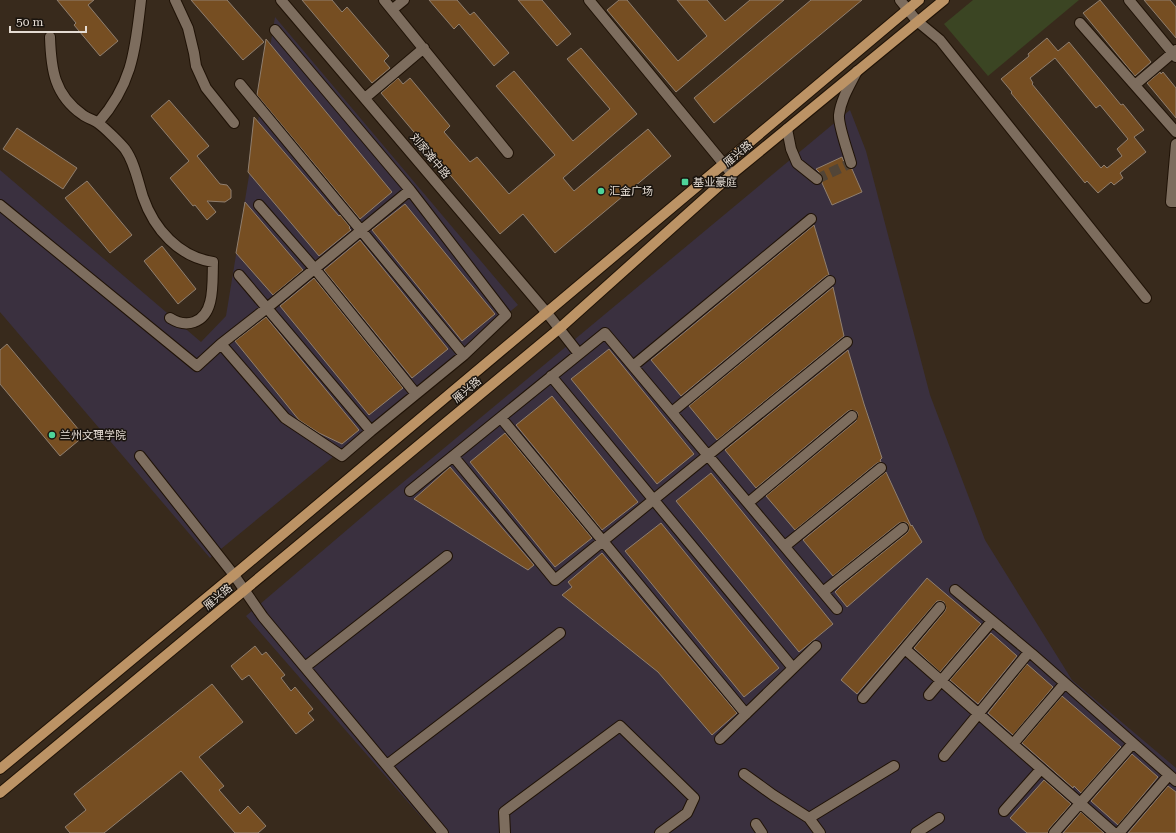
<svg xmlns="http://www.w3.org/2000/svg" width="1176" height="833" font-family="'Roboto Serif','Noto Sans SC',serif">
<rect width="100%" height="100%" fill="#382a1c"/>
<path fill="#3a303f" d="M 275,17 L 518,305 L 210,558 L 0,312 L 0,170 L 201,342 L 226,316 Z
M 850,110 L 866,151 L 930,395 L 985,540 L 1072,680 L 1176,768 L 1176,833 L 435,833 L 246,616 L 389,494 Z"/>
<path fill="#3b4523" d="M 973,0 L 1079,0 L 988,76 L 944,24 Z"/>
<path fill="#764e22" stroke="#907f6f" fill-rule="evenodd" d="M 57,0 L 94,0 L 88,5 L 118,41 L 100,56 L 74,25 L 76,23 Z
M 191,0 L 227,0 L 264,42 L 243,60 Z
M 302,0 L 332,0 L 342,12 L 347,7 L 389,56 L 384,61 L 390,68 L 372,83 Z
M 429,0 L 457,0 L 470,15 L 474,12 L 509,53 L 494,66 L 459,24 L 454,29 Z
M 518,0 L 542,0 L 571,34 L 557,46 Z
M 619,0 L 627,0 L 678,61 L 707,36 L 677,0 L 707,0 L 725,21 L 750,0 L 784,0 L 676,92 L 607,10 Z
M 811,0 L 862,0 L 714,123 L 694,98 Z
M 1100,0 L 1151,62 L 1135,76 L 1083,13 Z
M 1144,0 L 1170,0 L 1176,7 L 1176,38 Z
M 1047,38 L 1058,51 L 1069,42 L 1121,105 L 1123,104 L 1144,130 L 1134,137 L 1146,152 L 1120,173 L 1123,178 L 1114,185 L 1111,182 L 1098,193 L 1087,181 L 1085,183 L 1011,93 L 1012,92 L 1001,79 L 1029,56 L 1028,54 ZM 1055,58 L 1096,108 L 1100,105 L 1128,139 L 1117,149 L 1122,156 L 1107,168 L 1104,165 L 1101,168 L 1032,84 L 1033,83 L 1030,78 Z
M 266,39 L 392,192 L 360,219 L 257,95 Z
M 581,48 L 637,114 L 563,178 L 574,191 L 648,129 L 671,156 L 555,253 L 523,214 L 500,234 L 381,93 L 398,78 L 403,84 L 410,78 L 450,126 L 444,132 L 470,162 L 477,157 L 509,194 L 555,155 L 496,86 L 514,71 L 573,141 L 610,109 L 567,59 Z
M 1160,72 L 1161,74 L 1163,72 L 1176,88 L 1176,118 L 1147,83 Z
M 169,100 L 209,146 L 197,156 L 220,184 L 227,185 L 231,190 L 231,198 L 225,202 L 207,201 L 216,212 L 207,220 L 195,205 L 193,206 L 170,178 L 189,161 L 151,116 Z
M 254,117 L 339,216 L 340,215 L 350,227 L 349,228 L 351,230 L 319,256 L 248,172 Z
M 17,128 L 77,168 L 63,189 L 3,149 Z
M 842,157 L 846,167 L 852,169 L 862,192 L 832,205 L 822,183 L 823,176 L 816,169 Z
M 87,181 L 132,235 L 110,253 L 65,198 Z
M 245,202 L 303,270 L 273,295 L 236,253 Z
M 405,204 L 495,314 L 462,341 L 372,230 Z
M 814,225 L 829,275 L 826,276 L 681,396 L 651,360 Z
M 360,240 L 448,349 L 412,378 L 324,270 Z
M 162,246 L 196,289 L 178,304 L 144,261 Z
M 314,278 L 403,388 L 369,415 L 280,306 Z
M 833,287 L 844,336 L 717,440 L 689,406 Z
M 266,317 L 359,430 L 342,444 L 319,433 L 299,420 L 235,341 Z
M 7,344 L 84,436 L 60,456 L 0,384 L 0,350 Z
M 609,349 L 694,454 L 657,484 L 571,379 Z
M 848,350 L 864,404 L 882,458 L 880,460 L 881,462 L 877,463 L 795,530 L 766,496 L 856,421 L 858,415 L 857,412 L 851,410 L 848,411 L 756,488 L 725,450 Z
M 552,396 L 638,502 L 602,530 L 516,425 Z
M 505,433 L 592,538 L 555,567 L 470,462 Z
M 450,467 L 534,565 L 528,570 L 414,499 Z
M 886,472 L 911,526 L 912,525 L 922,542 L 847,607 L 835,592 L 841,586 L 907,533 L 909,530 L 908,524 L 905,522 L 899,523 L 833,576 L 803,540 Z
M 711,473 L 833,624 L 799,652 L 676,501 Z
M 661,523 L 779,668 L 744,697 L 625,551 Z
M 602,553 L 737,713 L 712,735 L 658,672 L 562,595 L 572,587 L 568,582 Z
M 927,578 L 981,624 L 940,672 L 914,648 L 945,611 L 946,608 L 944,602 L 941,601 L 937,601 L 857,694 L 841,680 Z
M 991,633 L 1017,656 L 978,704 L 950,680 Z
M 255,646 L 262,655 L 266,652 L 285,675 L 281,678 L 291,691 L 295,687 L 313,709 L 308,713 L 314,720 L 296,734 L 249,675 L 242,680 L 231,666 Z
M 1027,664 L 1053,687 L 1013,735 L 988,713 Z
M 212,684 L 243,722 L 199,757 L 224,786 L 219,790 L 240,814 L 248,806 L 266,826 L 258,833 L 235,833 L 181,771 L 104,833 L 70,833 L 65,827 L 86,810 L 74,794 Z
M 1062,696 L 1121,747 L 1081,793 L 1074,786 L 1073,788 L 1022,743 Z
M 1132,754 L 1158,777 L 1118,825 L 1091,801 Z
M 1044,780 L 1071,804 L 1049,829 L 1048,833 L 1027,833 L 1010,818 Z
M 1168,786 L 1176,792 L 1176,833 L 1128,833 Z
M 1081,812 L 1104,833 L 1063,833 Z"/>
<g fill="none" stroke-linecap="round" stroke-linejoin="round">
<path stroke="#524537" stroke-width="10" stroke-dasharray="10 5" stroke-linecap="butt" d="M 817,179 L 851,163"/>
<defs>
<path id="minor" d="M 175,0 L 188,28 L 194,53 L 196,66 L 206,88 L 234,123
M 281,0 L 547,313 L 579,354
M 384,0 L 508,153
M 589,0 L 732,174
M 900,0 L 917,21 L 940,40 L 1146,298
M 1129,0 L 1176,57
M 393,9 L 404,0
M 1080,23 L 1176,132
M 275,30 L 410,190 L 506,315 L 464,355 L 371,431 L 342,456 L 285,418 L 221,344 L 267,308 L 410,190
M 50,37 C 51,69 54,95 83,115 C 87,118 94,120 98,123 C 105,128 120,143 125,149 C 135,163 138,182 143,197 C 154,229 179,257 213,262 C 212,280 216,315 194,322 C 186,325 178,323 170,318
M 240,84 L 464,355
M 1135,85 L 1176,50
M 365,98 L 424,48
M 98,123 C 133,83 135,50 141,0
M 787,129 L 791,149 L 797,163 L 817,179
M 1176,144 L 1171,202 L 1176,202
M 851,163 C 848,152 838,125 839,115 C 841,99 850,85 857,71
M 0,205 L 197,366 L 221,344
M 259,205 L 315,269 L 416,394
M 239,275 L 371,431
M 633,366 L 811,219
M 551,376 L 793,668
M 672,412 L 830,281
M 501,418 L 746,714
M 140,456 L 234,575 L 263,617 L 443,833
M 453,456 L 555,580 L 847,342
M 410,491 L 605,333 L 837,609
M 748,503 L 852,416
M 785,546 L 881,468
M 955,590 L 1032,654 L 1176,781
M 823,592 L 903,528
M 905,649 L 1114,833
M 305,667 L 447,556
M 929,695 L 992,621
M 863,698 L 940,607
M 720,739 L 816,646
M 1013,744 L 1065,683
M 944,756 L 1029,652
M 387,765 L 560,633
M 744,774 L 773,795 L 809,818 L 820,833
M 1004,811 L 1041,769
M 809,818 L 894,766
M 756,824 L 762,833
M 505,833 L 504,812 L 620,726 L 694,798 L 687,813 L 660,833
M 916,833 L 939,818
M 1054,833 L 1133,743
M 1119,833 L 1169,775"/>
<path id="major" d="M 0,769 L 234,575 L 919,0
M 0,793 L 560,328 L 732,174 L 944,0"/>
</defs>
<use href="#minor" stroke="#1f1206" stroke-width="12"/>
<use href="#major" stroke="#1f1206" stroke-width="12"/>
<use href="#minor" stroke="#7d6d5e" stroke-width="10"/>
<use href="#major" stroke="#bc9365" stroke-width="10"/>
</g>
<g fill="#4ed399" stroke="#1a140e" stroke-width="1.5">
<rect x="681" y="178" width="8" height="8" rx="2"/>
<circle cx="601" cy="191" r="4"/>
<circle cx="52" cy="435" r="4"/>
</g>
<g text-anchor="middle" dominant-baseline="central" stroke-width="3" stroke-linejoin="round" paint-order="stroke">
<g font-size="11" fill="#e5dcd3" stroke="#1a140e">
<text transform="translate(738 154) rotate(-40)">雁兴路</text>
<text transform="translate(430 156) rotate(50)">刘家滩中路</text>
<text transform="translate(467 390) rotate(-40)">雁兴路</text>
<text transform="translate(218 597) rotate(-40)">雁兴路</text>
</g>
<g font-size="11" fill="#e5dcd3" stroke="#1a140e" text-anchor="start">
<text x="693" y="182">基业豪庭</text>
<text x="609" y="191">汇金广场</text>
<text x="60" y="435">兰州文理学院</text>
</g>
</g>
<path d="M10 26v6h76v-6" fill="none" stroke="#e5dcd3" stroke-width="2"/>
<text x="16" y="26" font-size="12" fill="#e5dcd3" stroke="#1a140e" stroke-width="3" paint-order="stroke">50 m</text>
</svg>
